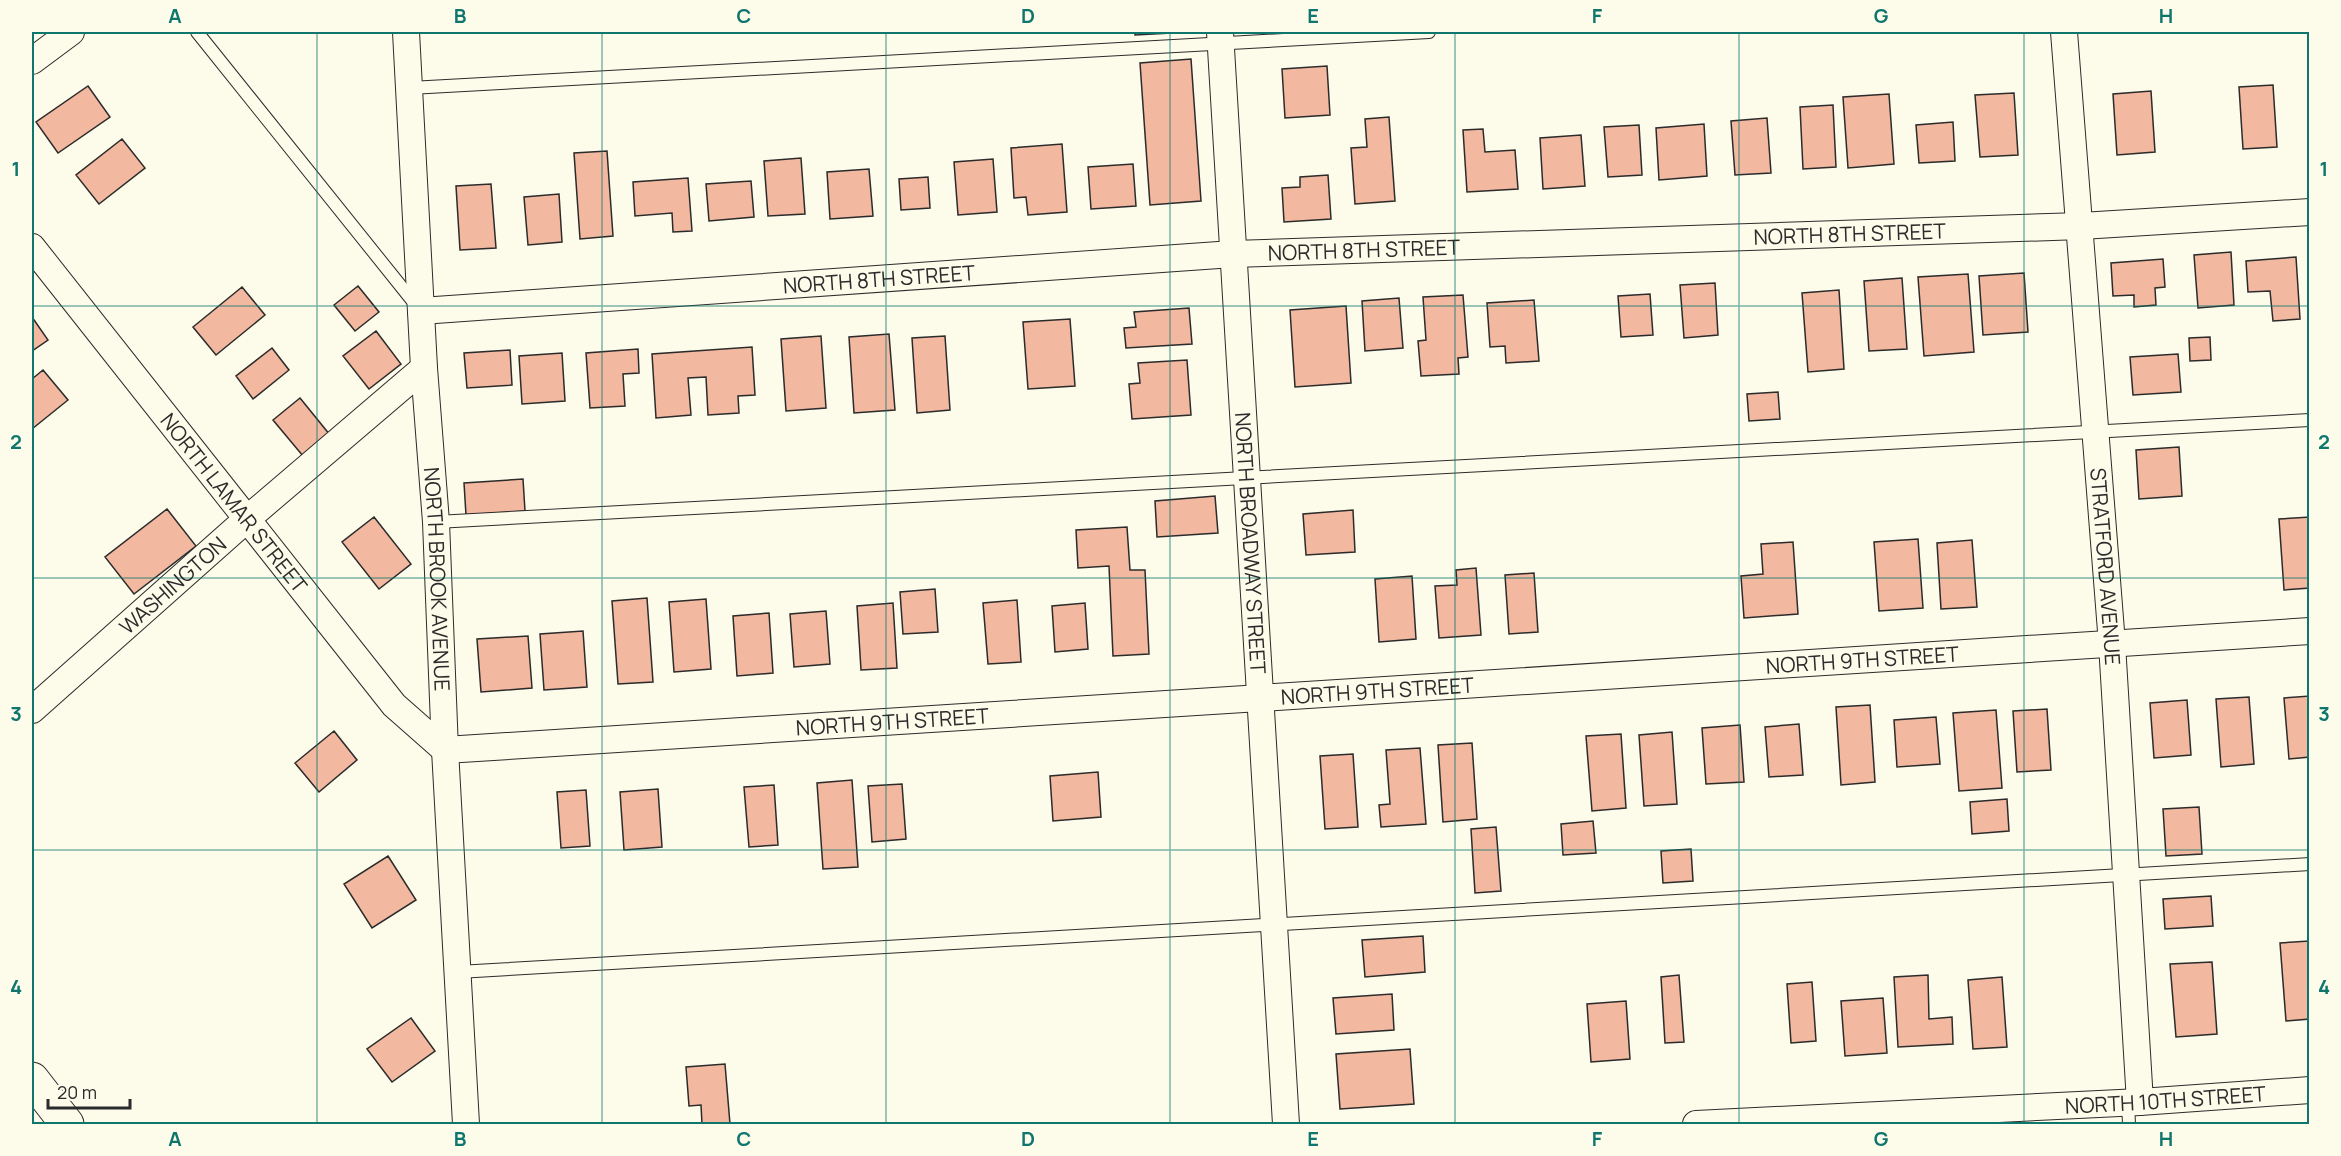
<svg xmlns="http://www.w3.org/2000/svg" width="2341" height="1156" font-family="Manrope,sans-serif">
<rect width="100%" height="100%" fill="#fdfbea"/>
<path fill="#f2b8a0" stroke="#2b2b2b" stroke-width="1.5" d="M 1135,32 L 1191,32 L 1135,35 Z
M 1191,59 L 1201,201 L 1150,205 L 1140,63 Z
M 1327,66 L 1330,115 L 1285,118 L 1282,69 Z
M 2273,85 L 2277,147 L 2243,149 L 2239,87 Z
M 88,86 L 110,117 L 58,153 L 36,122 Z
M 2151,91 L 2155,152 L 2117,155 L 2113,94 Z
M 2014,93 L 2018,155 L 1980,157 L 1975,95 Z
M 1889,94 L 1894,164 L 1848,168 L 1843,97 Z
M 1833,105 L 1836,167 L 1803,169 L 1800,107 Z
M 1389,117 L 1395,201 L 1355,204 L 1351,148 L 1367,147 L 1365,119 Z
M 1767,118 L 1771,173 L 1735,175 L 1731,121 Z
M 1953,122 L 1955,161 L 1919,163 L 1916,125 Z
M 1704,124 L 1707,176 L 1659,180 L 1656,128 Z
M 1639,125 L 1642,175 L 1608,177 L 1604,127 Z
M 1483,129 L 1485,152 L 1515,150 L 1518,189 L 1467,192 L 1463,130 Z
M 1581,135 L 1585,186 L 1543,189 L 1540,138 Z
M 122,139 L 145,168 L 99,204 L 76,175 Z
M 1062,144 L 1067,212 L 1028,215 L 1026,197 L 1014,198 L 1011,148 Z
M 607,151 L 613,236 L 580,239 L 574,153 Z
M 801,158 L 805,214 L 768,216 L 764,161 Z
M 993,159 L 997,212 L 958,215 L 954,162 Z
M 1133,164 L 1136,206 L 1091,209 L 1088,167 Z
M 869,169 L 873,216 L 830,219 L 827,172 Z
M 1328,175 L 1331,219 L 1284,222 L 1282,188 L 1300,187 L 1300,177 Z
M 928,177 L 930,208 L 901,210 L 899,179 Z
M 688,178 L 692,231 L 673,232 L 672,213 L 635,216 L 633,182 Z
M 751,181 L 754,217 L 709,221 L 706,184 Z
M 491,184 L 496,248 L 460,250 L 456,186 Z
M 559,194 L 562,242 L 528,245 L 524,197 Z
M 2231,252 L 2234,305 L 2198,308 L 2194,255 Z
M 2296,257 L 2300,319 L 2273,321 L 2270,291 L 2248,292 L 2246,261 Z
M 2163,259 L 2165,287 L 2155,288 L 2156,305 L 2134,307 L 2134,295 L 2113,296 L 2111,263 Z
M 2024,273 L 2028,332 L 1983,335 L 1979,276 Z
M 1968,274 L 1974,352 L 1924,356 L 1918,277 Z
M 1902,278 L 1907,349 L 1869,351 L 1864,281 Z
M 1715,283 L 1718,335 L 1684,338 L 1680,285 Z
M 358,286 L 379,312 L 355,331 L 334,305 Z
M 242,287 L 265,315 L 216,355 L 193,327 Z
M 1839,290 L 1844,369 L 1808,372 L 1802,293 Z
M 1650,294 L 1653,335 L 1621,337 L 1618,296 Z
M 1463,295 L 1468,357 L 1458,358 L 1459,374 L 1421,376 L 1418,341 L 1426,340 L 1423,297 Z
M 1399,298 L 1403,348 L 1365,351 L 1362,301 Z
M 1534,300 L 1539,361 L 1506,363 L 1505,346 L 1490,347 L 1487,303 Z
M 1346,306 L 1351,383 L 1295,387 L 1290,310 Z
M 1189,308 L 1192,344 L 1126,348 L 1124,328 L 1136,327 L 1134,312 Z
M 32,317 L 48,340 L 32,351 Z
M 1070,319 L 1075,386 L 1028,389 L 1023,322 Z
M 376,331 L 401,364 L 369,389 L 343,356 Z
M 889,334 L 895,410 L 854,413 L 849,337 Z
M 821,336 L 826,408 L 786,411 L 781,339 Z
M 945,336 L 950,410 L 917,413 L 912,338 Z
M 2210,337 L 2211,360 L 2190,361 L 2189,338 Z
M 752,347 L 755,395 L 738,396 L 739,413 L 708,415 L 706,377 L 688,378 L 691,415 L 656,418 L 652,354 Z
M 272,348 L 289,370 L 253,399 L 236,376 Z
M 638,349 L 639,373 L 623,374 L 625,406 L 590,408 L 586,353 Z
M 510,350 L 512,385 L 467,388 L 464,353 Z
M 562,353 L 565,401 L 522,404 L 519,356 Z
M 2178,354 L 2181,392 L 2133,395 L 2130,357 Z
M 1187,360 L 1191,415 L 1132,419 L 1129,384 L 1140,383 L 1138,363 Z
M 43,370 L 68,400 L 32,429 L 32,379 Z
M 1778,392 L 1780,419 L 1749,421 L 1747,394 Z
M 300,398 L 330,435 L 303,456 L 273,420 Z
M 2179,447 L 2182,496 L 2139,499 L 2136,450 Z
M 523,479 L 525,511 L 466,515 L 464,483 Z
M 1215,496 L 1218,533 L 1157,537 L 1155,501 Z
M 167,509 L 196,546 L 134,594 L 105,557 Z
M 1353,510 L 1355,552 L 1306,555 L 1303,514 Z
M 374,517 L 411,564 L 379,589 L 342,542 Z
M 2310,517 L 2310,588 L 2284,590 L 2279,519 Z
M 1127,527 L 1130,570 L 1145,570 L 1149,654 L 1113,656 L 1109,566 L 1078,568 L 1076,530 Z
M 1918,539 L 1923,608 L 1879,611 L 1874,542 Z
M 1972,540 L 1977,607 L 1941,609 L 1937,543 Z
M 1793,542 L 1798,614 L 1744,618 L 1741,576 L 1763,574 L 1761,544 Z
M 1476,568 L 1481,635 L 1439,638 L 1435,586 L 1457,585 L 1456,570 Z
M 1534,573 L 1538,632 L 1509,634 L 1505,575 Z
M 1412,576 L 1416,639 L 1379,642 L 1375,579 Z
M 935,589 L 938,632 L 903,634 L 900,592 Z
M 647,598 L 653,682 L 618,684 L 612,601 Z
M 706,599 L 711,669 L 674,672 L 669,602 Z
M 1017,600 L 1021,662 L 988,664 L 983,603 Z
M 893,603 L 897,668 L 861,670 L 857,606 Z
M 1085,603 L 1088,649 L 1055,652 L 1052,606 Z
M 826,611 L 830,664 L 794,667 L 790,614 Z
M 769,613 L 773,673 L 737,676 L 733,616 Z
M 583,631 L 587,687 L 544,690 L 540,634 Z
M 528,636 L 532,688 L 481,692 L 477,639 Z
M 2310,696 L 2310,757 L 2289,759 L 2284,698 Z
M 2249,697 L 2254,764 L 2221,767 L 2216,699 Z
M 2187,700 L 2191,755 L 2154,758 L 2150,703 Z
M 1870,705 L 1875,782 L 1841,785 L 1836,707 Z
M 2047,709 L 2051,770 L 2017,772 L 2013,711 Z
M 1996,710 L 2002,788 L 1959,791 L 1953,713 Z
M 1936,717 L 1940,764 L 1897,767 L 1894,720 Z
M 1799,724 L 1803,775 L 1769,777 L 1765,727 Z
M 1740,725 L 1744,782 L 1706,784 L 1702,728 Z
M 334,731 L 357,760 L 319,792 L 295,763 Z
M 1672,732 L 1677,804 L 1644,806 L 1639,735 Z
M 1621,734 L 1626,808 L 1592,811 L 1586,736 Z
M 1472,743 L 1477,819 L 1443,822 L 1438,745 Z
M 1420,748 L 1426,824 L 1381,827 L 1379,805 L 1390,804 L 1386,750 Z
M 1353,754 L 1358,827 L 1325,829 L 1320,756 Z
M 1098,772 L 1101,817 L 1053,821 L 1050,776 Z
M 852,780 L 858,867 L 823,869 L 817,783 Z
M 902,784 L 906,839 L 872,842 L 868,786 Z
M 774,785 L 778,845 L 749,847 L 744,787 Z
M 658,789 L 662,847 L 624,850 L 620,792 Z
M 586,790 L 590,846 L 561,848 L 557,792 Z
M 2007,799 L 2009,831 L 1972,834 L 1970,802 Z
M 2199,807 L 2202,854 L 2166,856 L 2163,809 Z
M 1593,821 L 1596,853 L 1563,855 L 1561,824 Z
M 1496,827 L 1501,891 L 1475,893 L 1471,829 Z
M 1691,849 L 1693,881 L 1663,883 L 1661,851 Z
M 388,856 L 416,900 L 372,928 L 344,884 Z
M 2211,896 L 2213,926 L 2165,929 L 2163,899 Z
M 1423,936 L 1425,972 L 1365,977 L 1362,940 Z
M 2309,941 L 2310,1019 L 2286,1021 L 2280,943 Z
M 2212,962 L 2217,1034 L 2176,1037 L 2170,964 Z
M 1679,975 L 1684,1042 L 1665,1043 L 1661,977 Z
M 1928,975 L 1929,1019 L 1952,1017 L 1953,1044 L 1898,1047 L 1894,977 Z
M 2002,977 L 2007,1047 L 1973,1049 L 1968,980 Z
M 1812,982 L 1816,1041 L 1791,1043 L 1787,984 Z
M 1392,994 L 1394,1030 L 1336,1034 L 1333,998 Z
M 1883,998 L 1887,1053 L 1845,1056 L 1841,1001 Z
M 1626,1001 L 1630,1059 L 1591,1062 L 1587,1004 Z
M 411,1018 L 435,1051 L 392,1082 L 367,1049 Z
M 1410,1049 L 1414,1104 L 1340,1109 L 1336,1054 Z
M 725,1064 L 730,1124 L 702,1124 L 701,1105 L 689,1106 L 686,1067 Z"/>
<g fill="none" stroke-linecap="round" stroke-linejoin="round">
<defs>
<path id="lane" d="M 197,32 L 416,305
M 410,88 L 1429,32
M 436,522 L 2310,420
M 458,972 L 2310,864
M 2128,1103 L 2129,1124"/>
<g id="street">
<path id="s1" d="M 406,32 L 424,368 L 436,522 L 445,750 L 466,1124"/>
<path id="s2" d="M 1220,32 L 1286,1124"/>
<path id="s3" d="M 2064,32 L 2112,644 L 2140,1102"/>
<path d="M 32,61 L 71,32"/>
<path id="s4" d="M 32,247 L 394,705 L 445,750 L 2310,631"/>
<path id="s5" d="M 421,311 L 1233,254 L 2081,226 L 2310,212"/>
<path id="s6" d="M 32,710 L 247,519 L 424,368"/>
<path id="s7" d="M 1696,1124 L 2140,1102 L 2310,1090"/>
</g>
<path id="secondary" d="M 32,1079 L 67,1124"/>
</defs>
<use href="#lane" stroke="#2b2b2b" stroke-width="14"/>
<use href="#street" stroke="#2b2b2b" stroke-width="28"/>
<use href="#secondary" stroke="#2b2b2b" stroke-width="35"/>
<use href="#lane" stroke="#fdfbea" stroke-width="12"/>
<use href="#street" stroke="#fdfbea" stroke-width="26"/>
<use href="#secondary" stroke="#fdfbea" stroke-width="33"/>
</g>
<path fill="none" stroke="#0f766e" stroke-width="1.5" stroke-opacity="0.55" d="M 317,32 L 317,1124M 602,32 L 602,1124M 886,32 L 886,1124M 1170,32 L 1170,1124M 1455,32 L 1455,1124M 1739,32 L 1739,1124M 2024,32 L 2024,1124M 32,306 L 2310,306M 32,578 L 2310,578M 32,850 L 2310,850"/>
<g text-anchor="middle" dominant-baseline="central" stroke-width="4.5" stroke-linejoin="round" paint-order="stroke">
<g font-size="21" fill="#2b2b2b" stroke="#fdfbea">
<text stroke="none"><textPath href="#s5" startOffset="1431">NORTH 8TH STREET</textPath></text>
<text stroke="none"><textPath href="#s5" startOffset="945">NORTH 8TH STREET</textPath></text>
<text stroke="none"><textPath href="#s5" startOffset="459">NORTH 8TH STREET</textPath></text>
<text stroke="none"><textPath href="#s4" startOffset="326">NORTH LAMAR STREET</textPath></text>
<text stroke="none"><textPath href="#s2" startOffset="512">NORTH BROADWAY STREET</textPath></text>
<text stroke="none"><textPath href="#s3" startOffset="536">STRATFORD AVENUE</textPath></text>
<text stroke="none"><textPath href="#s1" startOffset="548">NORTH BROOK AVENUE</textPath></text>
<text stroke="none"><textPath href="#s6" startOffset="188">WASHINGTON</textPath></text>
<text stroke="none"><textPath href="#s4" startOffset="2072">NORTH 9TH STREET</textPath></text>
<text stroke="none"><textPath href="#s4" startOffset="1586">NORTH 9TH STREET</textPath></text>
<text stroke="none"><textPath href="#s4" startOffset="1100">NORTH 9TH STREET</textPath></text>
<text stroke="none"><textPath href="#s7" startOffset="470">NORTH 10TH STREET</textPath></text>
</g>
</g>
<rect width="2341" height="1156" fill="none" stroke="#fdfbea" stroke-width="66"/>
<path d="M48 1099v9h82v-9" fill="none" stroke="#2b2b2b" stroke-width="3"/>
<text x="57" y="1099" font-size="18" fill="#2b2b2b" stroke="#fdfbea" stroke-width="4.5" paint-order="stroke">20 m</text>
<rect x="33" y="33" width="2275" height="1090" fill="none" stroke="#0f766e" stroke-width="2"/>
<g font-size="20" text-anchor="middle" font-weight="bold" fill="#0f766e">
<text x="175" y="23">A</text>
<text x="460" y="23">B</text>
<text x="744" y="23">C</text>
<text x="1028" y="23">D</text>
<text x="1313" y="23">E</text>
<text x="1597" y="23">F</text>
<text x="1881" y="23">G</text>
<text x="2166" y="23">H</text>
<text x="16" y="176">1</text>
<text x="2324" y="176">1</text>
<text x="16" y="449">2</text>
<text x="2324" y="449">2</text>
<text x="16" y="721">3</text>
<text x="2324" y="721">3</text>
<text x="16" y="994">4</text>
<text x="2324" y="994">4</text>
<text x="175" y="1146">A</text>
<text x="460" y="1146">B</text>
<text x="744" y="1146">C</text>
<text x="1028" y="1146">D</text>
<text x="1313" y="1146">E</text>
<text x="1597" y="1146">F</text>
<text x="1881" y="1146">G</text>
<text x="2166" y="1146">H</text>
</g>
</svg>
